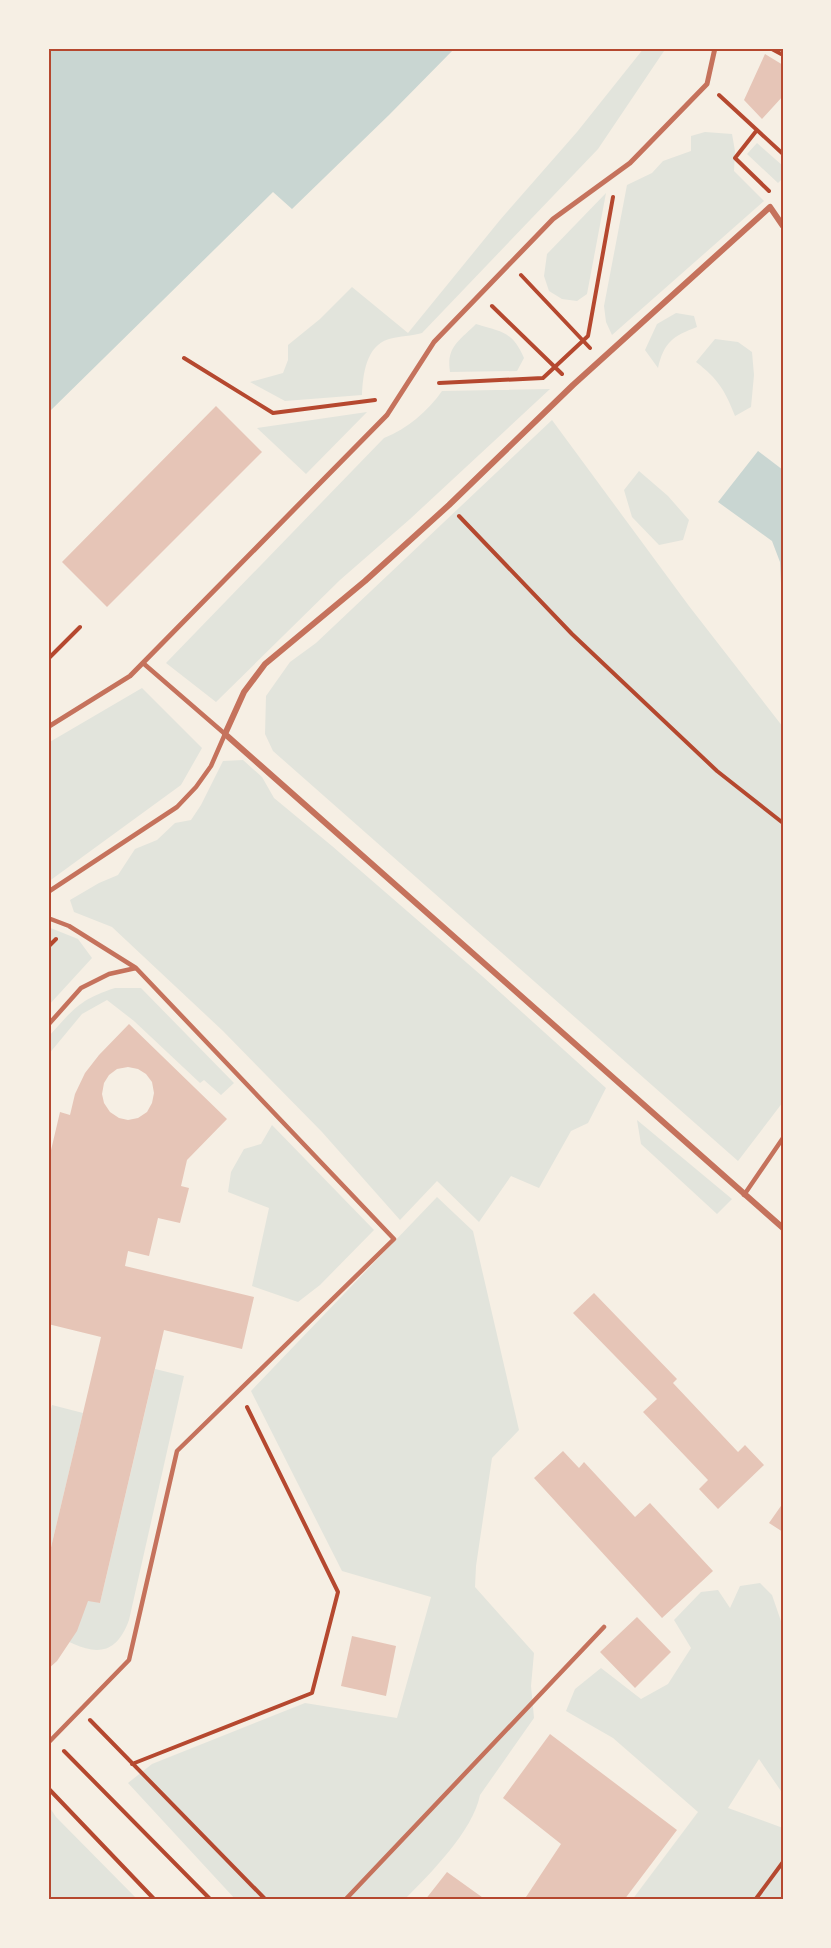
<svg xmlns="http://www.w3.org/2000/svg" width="831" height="1948" font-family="'Nunito Sans',sans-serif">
<rect width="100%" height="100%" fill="#f6efe4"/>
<path fill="#e2e4dc" d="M 644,48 L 666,48 L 598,149 L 422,333 C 412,336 400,336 389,339 C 366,346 363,374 362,395 L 285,401 L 250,382 L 283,373 L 288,360 L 288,345 L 320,319 L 352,287 L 408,333 L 500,220 L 577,132 Z
M 705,132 L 732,134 L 735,151 L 734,171 L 764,201 L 612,335 L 606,322 L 604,306 L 627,185 L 652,173 L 663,161 L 691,151 L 691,136 Z
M 757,143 L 783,166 L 783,178 L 778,183 L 747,154 Z
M 606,193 L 587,294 L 577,301 L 562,299 L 549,291 L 544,276 L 547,254 Z
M 676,313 L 694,316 L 697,327 C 673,336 664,342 658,368 L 645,350 L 657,324 Z
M 476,324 C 502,332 512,331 524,358 L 517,371 L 450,372 C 446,347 459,341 476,324 Z
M 715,339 L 738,342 L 752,352 L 754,375 L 751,407 L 735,416 C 725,390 718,379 696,362 Z
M 550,389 L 410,519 L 340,580 L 216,702 L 166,663 L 384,438 C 407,429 428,411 442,391 Z
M 367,412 L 306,474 L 257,428 Z
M 552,420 L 689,606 L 783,727 L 783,1102 L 738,1161 L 273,751 L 265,734 L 266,696 L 290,662 L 316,643 Z
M 639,471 L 668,496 L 689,520 L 683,540 L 659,545 L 632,517 L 624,490 Z
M 142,688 L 202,748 L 181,785 L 48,882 L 48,743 Z
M 243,760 L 262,777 L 274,798 L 332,846 L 482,976 L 606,1088 L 588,1123 L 571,1131 L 539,1188 L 511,1176 L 479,1222 L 437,1181 L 400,1220 L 322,1132 L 223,1031 L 112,927 L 74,912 L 70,900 L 99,883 L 118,875 L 135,849 L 157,840 L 175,823 L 191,820 L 201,805 L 223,761 Z
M 48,927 L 78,939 L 92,958 L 48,1006 Z
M 115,988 L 141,988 L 234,1083 L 221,1095 L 204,1080 L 200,1083 L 134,1021 L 107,1000 L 82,1014 L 48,1055 L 48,1037 C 73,1010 78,1000 115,988 Z
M 637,1120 L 732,1199 L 717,1214 L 641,1144 Z
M 272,1125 L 374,1230 L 320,1285 L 298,1302 L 252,1286 L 269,1208 L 228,1192 L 231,1172 L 244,1149 L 261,1144 Z
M 437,1197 L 473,1231 L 519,1430 L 492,1458 L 476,1566 L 475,1587 L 534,1653 L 531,1686 L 534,1718 L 480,1795 C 473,1831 430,1874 404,1900 L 236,1900 L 128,1783 L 152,1764 L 305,1703 L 397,1718 L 431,1597 L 342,1571 L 251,1391 Z
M 155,1369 L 184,1376 L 129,1620 C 112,1667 82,1649 48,1631 L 48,1591 L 100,1603 Z
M 52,1405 L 83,1413 L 48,1560 L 48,1421 Z
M 760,1583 L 772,1595 L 783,1627 L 783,1794 L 759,1759 L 728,1808 L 783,1828 L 783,1900 L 632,1900 L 698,1812 L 613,1738 L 566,1711 L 575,1689 L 601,1668 L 641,1699 L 668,1684 L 691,1648 L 674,1620 L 701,1592 L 718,1590 L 730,1608 L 740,1586 Z
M 48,1805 L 56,1817 L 138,1900 L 48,1900 Z"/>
<path fill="#c9d6d2" d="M 48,48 L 455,48 L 389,115 L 292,209 L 273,192 L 48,413 Z
M 758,451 L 783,470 L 783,585 L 781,583 L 780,562 L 772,541 L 718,502 Z"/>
<path fill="#e6c5b7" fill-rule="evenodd" d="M 765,54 L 783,65 L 783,96 L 762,119 L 744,100 Z
M 216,406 L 262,452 L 107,607 L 62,562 Z
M 129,1024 L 227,1119 L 187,1160 L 181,1186 L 189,1188 L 180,1223 L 158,1218 L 149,1256 L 128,1251 L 125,1266 L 254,1297 L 242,1349 L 164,1330 L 100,1603 L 88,1601 L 77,1631 L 57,1661 L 48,1669 L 48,1600 L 51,1592 L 48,1591 L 48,1560 L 101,1337 L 48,1324 L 48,1163 L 60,1112 L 70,1115 L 75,1094 L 85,1073 L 99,1055 ZM 128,1067 L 138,1069 L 146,1074 L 152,1082 L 154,1093 L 152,1103 L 147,1112 L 138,1118 L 128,1120 L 119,1118 L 110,1112 L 104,1103 L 102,1094 L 104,1083 L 109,1075 L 117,1069 Z
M 594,1293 L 677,1379 L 673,1383 L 738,1452 L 745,1445 L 764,1465 L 718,1509 L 699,1489 L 708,1480 L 643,1412 L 657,1399 L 573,1313 Z
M 563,1451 L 579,1468 L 584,1462 L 635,1517 L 650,1503 L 713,1571 L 662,1618 L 534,1478 Z
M 783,1503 L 783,1532 L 769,1523 Z
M 637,1617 L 671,1652 L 635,1688 L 600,1652 Z
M 352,1636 L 396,1646 L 386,1696 L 341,1686 Z
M 550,1734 L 677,1830 L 624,1900 L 524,1900 L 561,1844 L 503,1798 Z
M 447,1872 L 486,1900 L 425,1900 Z"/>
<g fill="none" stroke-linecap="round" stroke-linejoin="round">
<path stroke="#b5482f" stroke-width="4" d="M 770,48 L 783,55
M 719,95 L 783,154
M 757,130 L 735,158 L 769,191
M 521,275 L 590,348
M 492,306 L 562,374
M 184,358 L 273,413 L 375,400
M 439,383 L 543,378 L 588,336 L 613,197
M 459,516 L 572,634 L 717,771 L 783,823
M 48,659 L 80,627
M 48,947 L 56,939
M 90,1720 L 266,1900
M 64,1751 L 211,1900
M 132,1764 L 312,1693 L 338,1592 L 247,1407
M 48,1788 L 155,1900
M 755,1900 L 783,1862"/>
<path stroke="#c5725c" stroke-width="4.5" d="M 48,892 L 177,807 L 196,787 L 211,766 L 225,734 L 143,663
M 48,918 L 69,926 L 136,968 L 394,1239 L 177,1451 L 129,1660 L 48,1743
M 48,1025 L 81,988 L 109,974 L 136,968
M 744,1195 L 783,1138
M 345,1900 L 604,1627"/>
<path stroke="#c5725c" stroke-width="5" d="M 48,727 L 130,676 L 387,415 L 434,342 L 553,219 L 630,163 L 707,84 L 715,48"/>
<path stroke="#c5725c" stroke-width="6" d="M 783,226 L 770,207 L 573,385 L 449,505 L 365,581 L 265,664 L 244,692 L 225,734 L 783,1228"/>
</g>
<rect width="831" height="1948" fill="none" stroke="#f6efe4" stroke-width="99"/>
<rect x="50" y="50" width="732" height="1848" fill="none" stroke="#b5482f" stroke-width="2"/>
</svg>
